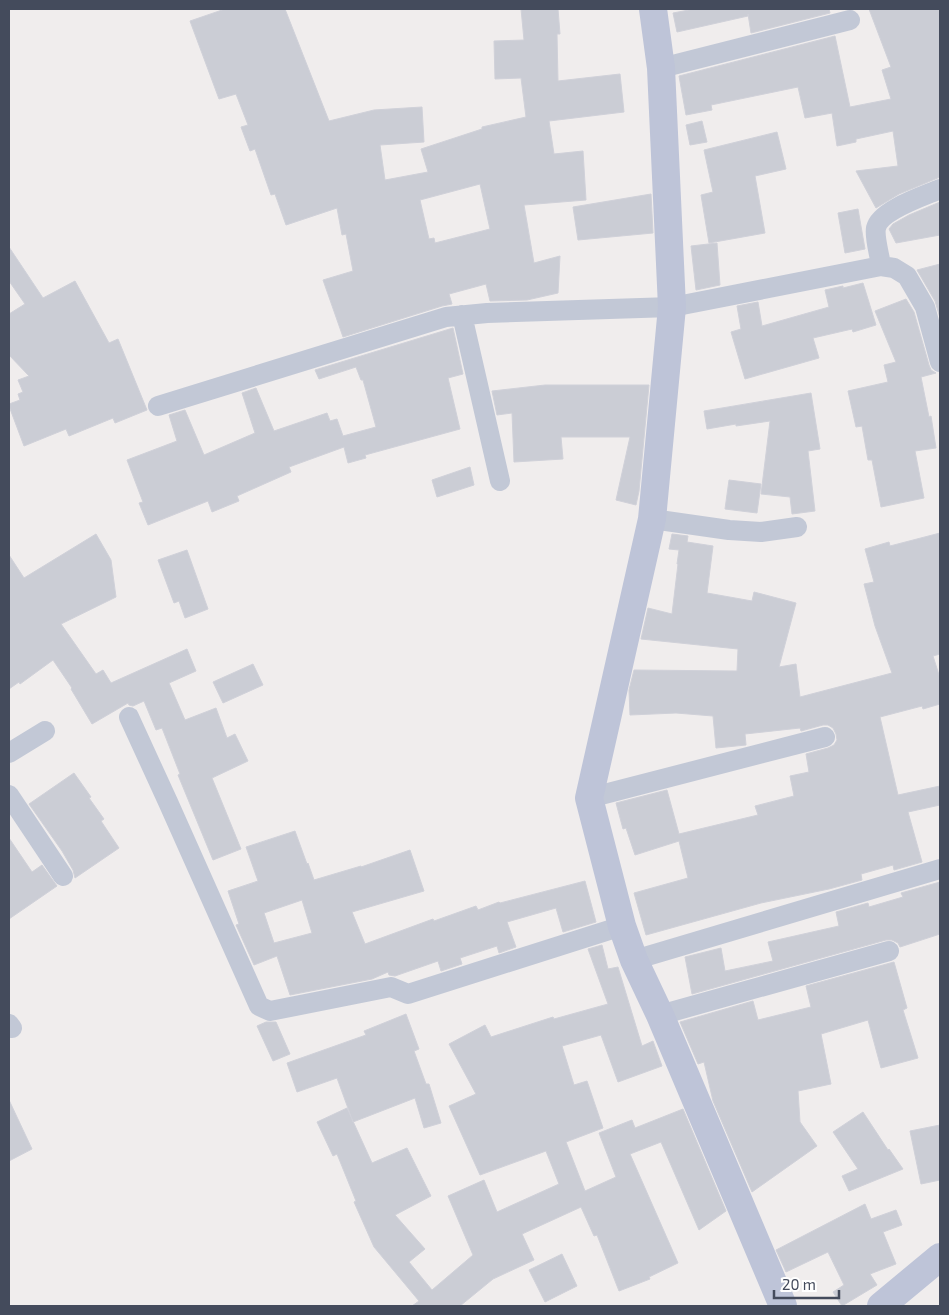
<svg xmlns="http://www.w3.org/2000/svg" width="949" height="1315" font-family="'Exo 2',sans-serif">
<rect width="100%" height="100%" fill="#f0eded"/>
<path fill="#cbcdd5" stroke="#d0d1d9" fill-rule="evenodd" d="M 225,9 L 285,9 L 329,121 L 374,110 L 422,107 L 424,142 L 380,145 L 385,180 L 428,172 L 421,149 L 482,129 L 482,127 L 526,117 L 521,78 L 495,79 L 494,41 L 524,40 L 521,9 L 558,9 L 560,34 L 557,34 L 558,81 L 620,74 L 624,112 L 549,121 L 554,154 L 583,151 L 586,200 L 524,205 L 534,263 L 560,256 L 558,293 L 527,300 L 490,301 L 486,284 L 449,294 L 452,304 L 442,306 L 343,337 L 323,280 L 353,271 L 346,234 L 342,235 L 337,208 L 286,225 L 275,194 L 271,195 L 255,149 L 250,151 L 241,127 L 248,125 L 236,94 L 219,99 L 190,21 ZM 480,184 L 490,229 L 435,243 L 434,238 L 429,239 L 420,200 Z
M 694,9 L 829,9 L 830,13 L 751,33 L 748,14 L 748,16 L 677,32 L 673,13 Z
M 869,9 L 940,9 L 940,177 L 899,194 L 876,208 L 856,171 L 898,166 L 893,131 L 856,139 L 856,142 L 837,146 L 832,113 L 805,118 L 798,87 L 711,105 L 712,110 L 686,115 L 679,76 L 835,36 L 850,107 L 891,99 L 882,70 L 891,67 Z
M 702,121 L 707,142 L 690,145 L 686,125 Z
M 777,132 L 786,169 L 755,176 L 765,233 L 709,243 L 701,195 L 713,192 L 704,150 Z
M 651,194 L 653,233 L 578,240 L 573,207 Z
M 940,202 L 940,235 L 896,243 L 889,229 L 893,224 L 909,215 Z
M 858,209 L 865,249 L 845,253 L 838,213 Z
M 717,243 L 720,285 L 696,290 L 691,246 Z
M 9,247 L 43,298 L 75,281 L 109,343 L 118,339 L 147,410 L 115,423 L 113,418 L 69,436 L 66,429 L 24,446 L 9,406 L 9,404 L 20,400 L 18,394 L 23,392 L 18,380 L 29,376 L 9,355 L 9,314 L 25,304 L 9,281 Z
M 940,264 L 940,318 L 935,301 L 917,270 Z
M 863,283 L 876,325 L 853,332 L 852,329 L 813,338 L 819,358 L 745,379 L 731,332 L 741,329 L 737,306 L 758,302 L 762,326 L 829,307 L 825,290 L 843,286 L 843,288 Z
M 906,299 L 914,312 L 929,365 L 931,370 L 936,373 L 921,377 L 929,417 L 931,416 L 936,448 L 915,451 L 924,498 L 881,507 L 872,460 L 868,460 L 862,426 L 856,427 L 848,391 L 888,382 L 884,365 L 896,362 L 875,311 Z
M 453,328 L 463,374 L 448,378 L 460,429 L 365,455 L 366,458 L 348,463 L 344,447 L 289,467 L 291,472 L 237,496 L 239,501 L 212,512 L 208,501 L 148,525 L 139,503 L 143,502 L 127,460 L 177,441 L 169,415 L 185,410 L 204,455 L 255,433 L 242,393 L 256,388 L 274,431 L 327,413 L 330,421 L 337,419 L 343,436 L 376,427 L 363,380 L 361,380 L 356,367 L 319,379 L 315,370 Z
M 545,385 L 649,385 L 639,491 L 636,505 L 616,500 L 630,437 L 561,437 L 563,459 L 514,462 L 512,413 L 497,415 L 492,391 Z
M 811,393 L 820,449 L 808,451 L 815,511 L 792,514 L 790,497 L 761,494 L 770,421 L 736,426 L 736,424 L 707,429 L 704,411 Z
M 470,467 L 474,485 L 437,497 L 432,480 Z
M 729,480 L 761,484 L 757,513 L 725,509 Z
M 940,533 L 940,654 L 933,656 L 940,678 L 940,704 L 923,709 L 922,706 L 880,717 L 898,795 L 940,786 L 940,805 L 908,812 L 922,862 L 894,870 L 893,865 L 861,874 L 862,880 L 829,889 L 761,903 L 646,935 L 634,893 L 688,878 L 679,841 L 635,855 L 626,828 L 623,829 L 616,803 L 667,790 L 679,834 L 758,815 L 755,806 L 794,796 L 790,776 L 809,772 L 806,754 L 828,748 L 834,745 L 837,740 L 836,734 L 833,728 L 828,725 L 823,725 L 801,731 L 800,728 L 745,734 L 746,745 L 716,748 L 713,716 L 676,713 L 630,715 L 629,690 L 634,670 L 737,671 L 738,649 L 641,639 L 648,608 L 672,614 L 678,564 L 677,564 L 679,550 L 669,549 L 672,534 L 688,536 L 687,542 L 713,546 L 707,593 L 752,601 L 754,592 L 796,603 L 779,667 L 796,664 L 800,697 L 892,673 L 875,626 L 864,584 L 874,582 L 865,549 L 889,542 L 890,546 Z
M 96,534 L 111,560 L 116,597 L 61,624 L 96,674 L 103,670 L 111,683 L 187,649 L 196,671 L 169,683 L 185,720 L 216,708 L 227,738 L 235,734 L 248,761 L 212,778 L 241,849 L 213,860 L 178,775 L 180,774 L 162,728 L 156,730 L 144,701 L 133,706 L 129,705 L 128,703 L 92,724 L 71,689 L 72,688 L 53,660 L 20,684 L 19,682 L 9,689 L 9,555 L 24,578 Z
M 187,550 L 208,609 L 185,618 L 179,601 L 174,603 L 158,560 Z
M 253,664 L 263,685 L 223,703 L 213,682 Z
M 74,773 L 91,797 L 89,798 L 104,819 L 101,821 L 119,848 L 75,878 L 73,870 L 62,851 L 29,804 Z
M 295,831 L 307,864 L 308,863 L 314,880 L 361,866 L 361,867 L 410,850 L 424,891 L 352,912 L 365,944 L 433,919 L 434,921 L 476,906 L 478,910 L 499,902 L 500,903 L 585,881 L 596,922 L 563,932 L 556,908 L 507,922 L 516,947 L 499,953 L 497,946 L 460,958 L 462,964 L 441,971 L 438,961 L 395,976 L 389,975 L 388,972 L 372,979 L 290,995 L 277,956 L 254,965 L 236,925 L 239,924 L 228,891 L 258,881 L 246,847 ZM 302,900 L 312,933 L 274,943 L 264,913 Z
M 9,838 L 32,872 L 42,865 L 57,886 L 9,919 Z
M 940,882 L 940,934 L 900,947 L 898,943 L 892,940 L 886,940 L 692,994 L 685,957 L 721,948 L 725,971 L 773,961 L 768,942 L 839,926 L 836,912 L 868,903 L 869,907 L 903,897 L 901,893 Z
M 602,945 L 608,969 L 618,967 L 642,1046 L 653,1041 L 662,1066 L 618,1082 L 601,1035 L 562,1046 L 574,1085 L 587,1081 L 603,1128 L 566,1142 L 585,1191 L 616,1177 L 599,1133 L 632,1120 L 635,1128 L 683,1109 L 726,1211 L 699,1230 L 661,1142 L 630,1154 L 678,1263 L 649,1277 L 650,1279 L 619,1291 L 597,1235 L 594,1236 L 581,1207 L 522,1234 L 534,1260 L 493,1279 L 460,1306 L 412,1306 L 419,1301 L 374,1247 L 354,1202 L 356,1201 L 337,1154 L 333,1156 L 317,1122 L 347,1108 L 372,1163 L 407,1148 L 431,1196 L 395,1215 L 425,1249 L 409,1262 L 432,1290 L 473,1255 L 448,1196 L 484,1180 L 497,1212 L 559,1184 L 546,1151 L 480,1175 L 449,1106 L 476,1094 L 449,1044 L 485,1025 L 491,1037 L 553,1017 L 554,1019 L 608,1004 L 588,949 Z
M 894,962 L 907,1008 L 903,1010 L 918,1058 L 881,1068 L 868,1020 L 821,1034 L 831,1084 L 798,1091 L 800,1122 L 817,1146 L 752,1192 L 713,1101 L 704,1062 L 698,1064 L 680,1022 L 753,1001 L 758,1020 L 811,1007 L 806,986 Z
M 406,1014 L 419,1049 L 414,1051 L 426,1084 L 429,1084 L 441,1123 L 424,1128 L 415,1098 L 353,1122 L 337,1078 L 297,1092 L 287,1063 L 366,1035 L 364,1031 Z
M 266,1022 L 276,1022 L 290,1054 L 273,1061 L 257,1026 Z
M 9,1100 L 32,1149 L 9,1161 Z
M 863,1112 L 888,1150 L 889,1149 L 903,1169 L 849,1191 L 842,1176 L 858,1169 L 833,1132 Z
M 940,1125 L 940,1180 L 921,1184 L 910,1131 Z
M 865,1204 L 871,1219 L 896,1210 L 902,1225 L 883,1232 L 896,1264 L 870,1274 L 877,1285 L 842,1306 L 833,1292 L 844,1285 L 828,1252 L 786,1272 L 776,1250 Z
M 562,1254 L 577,1286 L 545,1302 L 529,1270 Z"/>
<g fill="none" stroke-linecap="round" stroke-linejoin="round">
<path stroke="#c2c8d6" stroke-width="20" d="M 661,68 L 850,20
M 881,266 C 880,256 874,237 876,228 C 880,210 924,196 940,189
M 462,315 L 500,481
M 158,406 L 446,317 L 487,313 L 672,307 L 881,266 L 894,268 L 907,276 L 925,307 L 940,362
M 652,519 L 729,530 L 761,532 L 797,527
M 129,717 L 168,802 L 259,1006 L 270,1011 L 391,987 L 408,994 L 622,926
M 9,753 L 45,731
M 9,795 L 63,876
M 589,798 L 825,737
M 634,960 L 940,869
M 660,1015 L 889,951
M 9,1024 L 12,1028"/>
<path stroke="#bec4d8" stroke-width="28" d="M 653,9 L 661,68 L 672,307 L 652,519 L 589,798 L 622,926 L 634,960 L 660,1015 L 783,1306
M 881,1306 L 940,1257"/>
</g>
<rect width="949" height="1315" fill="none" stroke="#444b5c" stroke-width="20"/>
<path d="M774 1290v8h65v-8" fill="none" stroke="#444b5c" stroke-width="2.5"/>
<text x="782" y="1290" font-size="15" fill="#444b5c" stroke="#ffffff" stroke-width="4" paint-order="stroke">20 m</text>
</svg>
